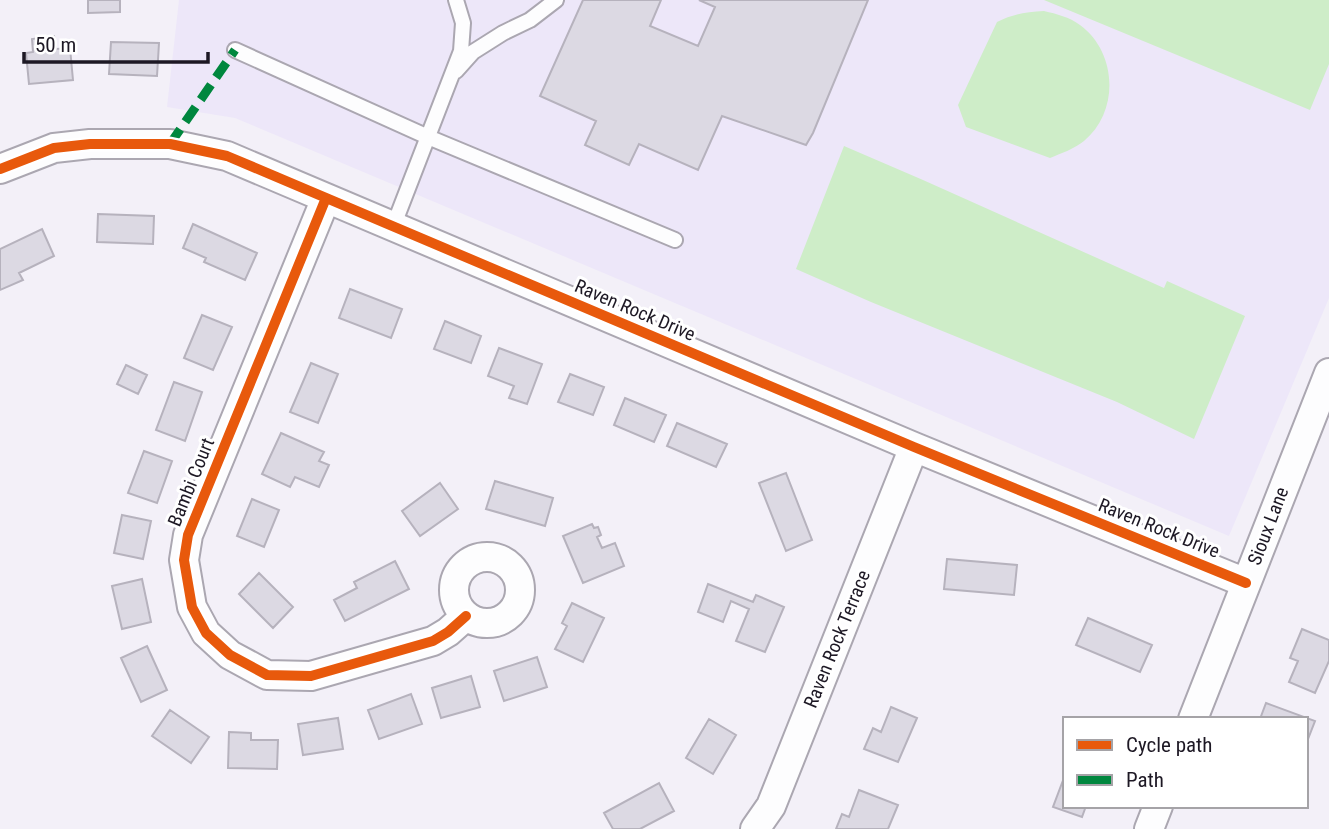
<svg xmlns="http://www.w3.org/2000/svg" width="1329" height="829" font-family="'Roboto Condensed',sans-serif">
<rect width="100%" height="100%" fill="#f3f0f8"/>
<path fill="#ede7f9" d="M 179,0 L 1329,0 L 1329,298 L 1229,536 L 235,118 L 167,107 Z"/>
<path fill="#ceedc8" d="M 1044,0 L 1329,0 L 1329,64 L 1310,110 Z
M 1044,11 C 1057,14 1069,17 1080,25 C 1117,52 1120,111 1084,141 C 1074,149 1062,153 1050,158 L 966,127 L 958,105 L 997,22 C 1013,14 1026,12 1044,11 Z
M 844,146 L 923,180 L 1164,288 L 1167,281 L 1245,316 L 1194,439 L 1117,402 L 871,302 L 796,269 Z"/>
<path fill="#dcd9e3" stroke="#b6b2bd" stroke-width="2" d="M 88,0 L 120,0 L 120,12 L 88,13 Z
M 583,0 L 661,0 L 650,26 L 698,46 L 715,7 L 699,0 L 868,0 L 813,133 L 806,145 L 722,116 L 698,170 L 639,144 L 629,165 L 585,145 L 596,121 L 540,96 Z
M 54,36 L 56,49 L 70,48 L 73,80 L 29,84 L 26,53 L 33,52 L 32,39 Z
M 111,42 L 159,43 L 157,76 L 109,74 Z
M 98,214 L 154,216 L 153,244 L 97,242 Z
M 193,224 L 257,253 L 245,280 L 204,262 L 206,258 L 183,248 Z
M 42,229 L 54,256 L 19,273 L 23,280 L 0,290 L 0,249 Z
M 350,289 L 402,309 L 391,338 L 339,318 Z
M 202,315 L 232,327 L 213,370 L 184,358 Z
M 445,321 L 481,336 L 471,363 L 434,349 Z
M 499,348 L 542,364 L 527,404 L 509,398 L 514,386 L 488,376 Z
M 311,363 L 338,374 L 318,423 L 290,412 Z
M 126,365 L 147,375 L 138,394 L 117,384 Z
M 570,374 L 604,387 L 593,415 L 558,402 Z
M 174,382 L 202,392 L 185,441 L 156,430 Z
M 625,398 L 666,415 L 654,442 L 614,425 Z
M 677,423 L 727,444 L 716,467 L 667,446 Z
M 281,433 L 324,452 L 319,461 L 329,465 L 319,487 L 295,477 L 290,487 L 262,474 Z
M 144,451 L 172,461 L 157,503 L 128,493 Z
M 786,473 L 812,540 L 786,551 L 759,483 Z
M 495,481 L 553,498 L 545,526 L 486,509 Z
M 440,483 L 458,509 L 420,536 L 402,511 Z
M 252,499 L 279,510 L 264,547 L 237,536 Z
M 122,515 L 151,521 L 143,559 L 114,553 Z
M 592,524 L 594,528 L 598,527 L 601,535 L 597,537 L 602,548 L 615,543 L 624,566 L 583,583 L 563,536 Z
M 947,559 L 1017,565 L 1014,595 L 944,589 Z
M 395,561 L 409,589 L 345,621 L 334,600 L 357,588 L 354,582 Z
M 259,573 L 293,607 L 273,628 L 239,594 Z
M 142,579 L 151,622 L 122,629 L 112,586 Z
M 708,584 L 753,602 L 756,595 L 784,607 L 765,652 L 736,641 L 749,609 L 731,601 L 723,622 L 698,612 Z
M 572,603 L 604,618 L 583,662 L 555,649 L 567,626 L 562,623 Z
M 1088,618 L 1152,645 L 1140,672 L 1076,645 Z
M 1302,629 L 1329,640 L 1329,661 L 1315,693 L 1289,682 L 1298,661 L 1290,658 Z
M 147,646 L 167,690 L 141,702 L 121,658 Z
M 537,657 L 547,687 L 504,701 L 494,671 Z
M 471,676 L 480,707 L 441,718 L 432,688 Z
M 411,694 L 422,724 L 379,739 L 368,710 Z
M 1266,703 L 1315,721 L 1308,739 L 1306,739 L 1306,719 L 1260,719 Z
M 891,707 L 917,718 L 898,762 L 864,749 L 873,728 L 881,732 Z
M 170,710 L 209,737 L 191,763 L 152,736 Z
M 338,718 L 343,749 L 303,755 L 298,724 Z
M 709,719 L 736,735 L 713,774 L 686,758 Z
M 229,732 L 251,733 L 251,740 L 278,740 L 277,769 L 228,768 Z
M 1065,775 L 1065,806 L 1086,806 L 1082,817 L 1053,807 Z
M 659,783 L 674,811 L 640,829 L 613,829 L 604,813 Z
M 859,790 L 898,805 L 888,829 L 836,829 L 842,814 L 849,817 Z"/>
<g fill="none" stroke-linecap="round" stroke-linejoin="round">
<defs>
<path id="service" d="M 235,50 L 428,137 L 675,240
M 456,71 L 473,52 L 503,33 L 530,20 L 556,0
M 393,227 L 461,51 L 463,23 L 456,0"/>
<path id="minor" d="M 0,169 L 54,148 L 90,144 L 170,144 L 227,156 L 914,447 L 1246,583
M 326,198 L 188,535 L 184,560 L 192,607 L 206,633 L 230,655 L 267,675 L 311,676 L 433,641 L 448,632 L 466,616
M454 590a33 33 0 1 1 66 0a33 33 0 1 1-66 0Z
M 1193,719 L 1329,373
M 755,829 L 771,806 L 914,447
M 1149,829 L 1158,806"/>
</defs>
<use href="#service" stroke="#aba7b1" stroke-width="18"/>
<use href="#minor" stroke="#aba7b1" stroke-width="32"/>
<use href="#service" stroke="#fdfdfe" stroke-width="14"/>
<use href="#minor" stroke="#fdfdfe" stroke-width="28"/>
<path stroke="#00873e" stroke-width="9" stroke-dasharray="18 9" stroke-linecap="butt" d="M 170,144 L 235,50"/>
<defs>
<path id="cycleway" d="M 0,169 L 54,148 L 90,144 L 170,144 L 227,156 L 914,447 L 1246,583
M 326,198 L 188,535 L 184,560 L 192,607 L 206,633 L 230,655 L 267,675 L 311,676 L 433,641 L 448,632 L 466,616"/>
</defs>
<use href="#cycleway" stroke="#fff" stroke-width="15"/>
<use href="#cycleway" stroke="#e8590c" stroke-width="10"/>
</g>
<g text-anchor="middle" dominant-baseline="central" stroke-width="6" stroke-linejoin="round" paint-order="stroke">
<g font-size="19" fill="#1d1824" stroke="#fff">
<text transform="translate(635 310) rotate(23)">Raven Rock Drive</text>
<text transform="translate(191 482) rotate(-68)">Bambi Court</text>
<text transform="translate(1268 526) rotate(-69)">Sioux Lane</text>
<text transform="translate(1159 528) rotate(22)">Raven Rock Drive</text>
<text transform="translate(837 639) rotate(-68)">Raven Rock Terrace</text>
</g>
</g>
<rect x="1063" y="717" width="245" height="91" fill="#ffffff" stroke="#a5a3a7" stroke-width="2"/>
<rect x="1077" y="740" width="35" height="10" fill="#e8590c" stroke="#a5a3a7" stroke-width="2"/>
<text x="1126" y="752" font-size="21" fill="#1d1824">Cycle path</text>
<rect x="1077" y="775" width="35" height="10" fill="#00873e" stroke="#a5a3a7" stroke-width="2"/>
<text x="1126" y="787" font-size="21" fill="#1d1824">Path</text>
<path d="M24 52v10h184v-10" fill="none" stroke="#1d1824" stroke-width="3.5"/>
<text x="35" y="52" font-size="21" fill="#1d1824" stroke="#ffffff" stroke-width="5" paint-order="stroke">50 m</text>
</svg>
